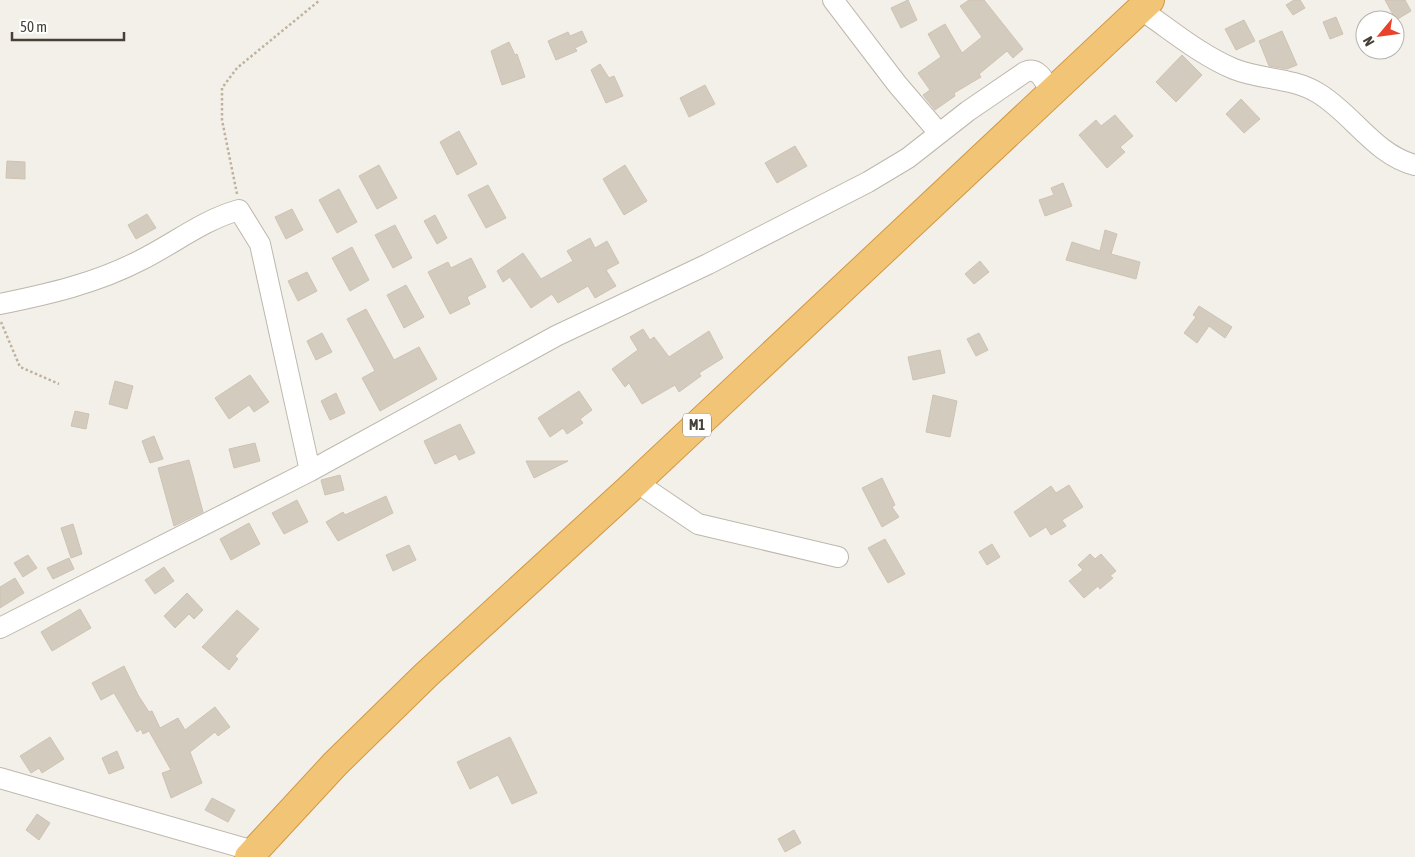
<svg xmlns="http://www.w3.org/2000/svg" width="1415" height="857" font-family="'Asap Condensed',sans-serif">
<rect width="100%" height="100%" fill="#f3f0e9"/>
<path fill="#d4cbbf" stroke="#cec3b3" d="M 908,0 L 917,20 L 901,28 L 891,8 Z
M 969,0 L 984,0 L 1023,49 L 1013,58 L 1007,51 L 979,74 L 981,77 L 954,93 L 955,96 L 935,110 L 923,95 L 930,90 L 918,73 L 941,57 L 928,34 L 945,24 L 962,53 L 982,37 L 960,6 Z
M 1294,0 L 1300,0 L 1305,8 L 1293,15 L 1286,5 Z
M 1385,0 L 1405,0 L 1411,11 L 1396,20 Z
M 1336,17 L 1343,34 L 1330,39 L 1323,22 Z
M 1244,20 L 1255,41 L 1236,50 L 1225,29 Z
M 582,31 L 587,42 L 575,48 L 577,51 L 556,60 L 548,41 L 568,32 L 570,36 Z
M 1282,31 L 1297,65 L 1287,69 L 1269,66 L 1259,41 Z
M 509,42 L 515,55 L 517,54 L 525,77 L 502,85 L 491,51 Z
M 1182,55 L 1202,75 L 1176,102 L 1156,82 Z
M 600,64 L 609,78 L 614,76 L 623,96 L 606,103 L 591,70 Z
M 705,85 L 715,104 L 689,117 L 680,98 Z
M 1241,99 L 1260,119 L 1244,133 L 1226,114 Z
M 1115,115 L 1133,136 L 1120,147 L 1125,152 L 1107,168 L 1079,135 L 1096,120 L 1101,126 Z
M 459,131 L 477,164 L 457,175 L 440,142 Z
M 795,146 L 807,166 L 777,183 L 765,163 Z
M 7,161 L 25,162 L 25,179 L 6,178 Z
M 379,165 L 397,198 L 377,209 L 359,176 Z
M 625,165 L 647,201 L 624,215 L 603,179 Z
M 1063,183 L 1072,206 L 1045,216 L 1039,200 L 1054,195 L 1051,188 Z
M 488,185 L 506,218 L 486,228 L 468,195 Z
M 339,189 L 357,222 L 337,233 L 319,200 Z
M 292,209 L 303,230 L 286,239 L 275,217 Z
M 147,214 L 156,228 L 136,239 L 128,225 Z
M 435,215 L 447,238 L 437,244 L 424,221 Z
M 395,225 L 412,258 L 393,268 L 375,235 Z
M 1105,230 L 1117,234 L 1111,254 L 1140,262 L 1136,279 L 1066,260 L 1072,242 L 1100,251 Z
M 590,238 L 595,248 L 607,241 L 619,263 L 606,270 L 616,286 L 595,298 L 588,286 L 558,303 L 552,294 L 531,308 L 510,277 L 503,282 L 497,271 L 523,253 L 541,279 L 573,261 L 567,251 Z
M 352,247 L 369,280 L 350,291 L 332,258 Z
M 471,258 L 486,287 L 467,297 L 470,304 L 450,314 L 428,272 L 448,262 L 451,268 Z
M 980,261 L 989,272 L 974,284 L 965,274 Z
M 307,272 L 317,291 L 298,301 L 288,281 Z
M 406,285 L 424,317 L 404,328 L 387,295 Z
M 1199,306 L 1232,327 L 1225,338 L 1209,326 L 1197,343 L 1184,333 L 1196,317 L 1193,315 Z
M 366,309 L 394,360 L 419,347 L 437,379 L 380,411 L 362,378 L 375,371 L 347,319 Z
M 643,329 L 650,340 L 654,337 L 669,357 L 709,331 L 723,358 L 699,373 L 701,376 L 679,392 L 675,385 L 642,404 L 629,383 L 625,387 L 612,369 L 638,350 L 630,337 Z
M 322,333 L 332,352 L 316,360 L 307,341 Z
M 979,333 L 988,350 L 976,356 L 967,339 Z
M 940,350 L 945,373 L 913,380 L 908,357 Z
M 250,375 L 269,402 L 254,412 L 249,405 L 229,419 L 215,398 Z
M 115,381 L 133,386 L 127,409 L 109,404 Z
M 579,391 L 592,410 L 580,419 L 583,423 L 567,434 L 563,428 L 550,437 L 538,418 Z
M 336,393 L 345,413 L 330,420 L 321,401 Z
M 933,395 L 957,401 L 950,437 L 926,432 Z
M 75,411 L 89,414 L 86,429 L 71,426 Z
M 460,424 L 475,453 L 459,460 L 456,454 L 435,464 L 424,441 Z
M 154,436 L 163,459 L 150,463 L 142,441 Z
M 255,443 L 260,461 L 234,468 L 229,449 Z
M 189,460 L 203,512 L 174,526 L 158,468 Z
M 526,461 L 568,461 L 534,478 Z
M 340,475 L 344,490 L 325,495 L 321,480 Z
M 882,478 L 895,505 L 892,507 L 899,517 L 882,527 L 862,488 Z
M 1069,485 L 1083,507 L 1062,520 L 1066,526 L 1051,535 L 1046,527 L 1030,537 L 1014,512 L 1051,486 L 1056,493 Z
M 386,496 L 393,513 L 338,541 L 326,522 L 343,512 L 345,515 Z
M 297,500 L 308,522 L 284,534 L 272,513 Z
M 249,523 L 260,544 L 231,560 L 220,539 Z
M 73,524 L 82,554 L 71,558 L 61,528 Z
M 885,539 L 905,574 L 888,583 L 868,548 Z
M 992,544 L 1000,557 L 987,565 L 979,552 Z
M 409,545 L 416,560 L 393,571 L 386,555 Z
M 1090,554 L 1095,559 L 1101,554 L 1116,571 L 1110,576 L 1113,578 L 1100,589 L 1098,586 L 1084,598 L 1069,581 L 1083,570 L 1078,565 Z
M 28,555 L 37,568 L 23,577 L 14,563 Z
M 69,558 L 74,569 L 53,579 L 47,568 Z
M 164,567 L 174,581 L 155,594 L 145,580 Z
M 15,578 L 24,593 L 0,608 L 0,587 Z
M 187,593 L 203,610 L 194,619 L 189,614 L 175,628 L 164,616 Z
M 80,609 L 91,628 L 52,651 L 41,632 Z
M 237,610 L 259,629 L 235,656 L 238,659 L 229,670 L 202,647 Z
M 124,666 L 138,695 L 149,712 L 152,711 L 160,728 L 178,718 L 185,730 L 215,707 L 230,727 L 218,736 L 215,732 L 190,752 L 202,783 L 171,798 L 162,773 L 171,770 L 149,731 L 143,734 L 141,729 L 137,732 L 114,693 L 101,700 L 92,683 Z
M 50,737 L 64,759 L 42,773 L 39,768 L 31,773 L 20,756 Z
M 510,737 L 537,793 L 512,804 L 498,775 L 470,789 L 457,762 Z
M 117,751 L 124,768 L 109,774 L 102,758 Z
M 212,798 L 235,810 L 228,822 L 205,810 Z
M 37,814 L 50,823 L 39,840 L 26,830 Z
M 794,830 L 801,843 L 785,852 L 778,839 Z"/>
<g fill="none" stroke-linecap="round" stroke-linejoin="round">
<defs>
<path id="minor" d="M 833,0 L 897,84 L 939,133
M 1140,9 C 1170,29 1200,55 1234,69 C 1261,80 1292,77 1318,93 C 1352,113 1375,155 1415,165
M 0,304 C 49,294 97,283 141,260 C 175,243 203,220 239,210 L 260,244 L 310,471
M 636,482 L 698,524 L 838,557
M 0,628 L 310,471 L 556,336 L 708,264 L 868,182 L 908,158 L 968,111 L 1025,72 C 1039,66 1045,82 1051,93
M 0,778 L 254,851"/>
<path id="highway" d="M 249,857 L 335,764 L 426,675 L 629,489 L 1150,0"/>
</defs>
<use href="#minor" stroke="#beb7ac" stroke-width="22"/>
<use href="#highway" stroke="#d19945" stroke-width="30"/>
<path stroke="#beb29e" stroke-width="2.5" stroke-dasharray="2.5 2.5" stroke-linecap="butt" d="M 237,194 L 222,120 L 222,88 L 237,68 L 320,0
M 1,322 L 20,367 L 59,384"/>
<use href="#minor" stroke="#fff" stroke-width="20"/>
<use href="#highway" stroke="#f2c475" stroke-width="28"/>
</g>
<g text-anchor="middle" dominant-baseline="central" stroke-width="4" stroke-linejoin="round" paint-order="stroke">
<rect fill="#fff" stroke="#7e7974" stroke-width="1" x="683" y="413.5" width="28" height="23" rx="4"/>
<g font-size="14" font-weight="bold" fill="#464038">
<text x="697" y="425">M1</text>
</g>
</g>
<g transform="translate(1380 35) rotate(241)"><circle r="24" fill="#ffffff" stroke="#b5b3af"/>
<path d="M0-4L9 19L0 12L-9 19Z" fill="#e9412a"/>
<text y="-8" font-size="14" font-weight="bold" text-anchor="middle" fill="#464038">N</text>
</g>
<path d="M12 32v8h112v-8" fill="none" stroke="#464038" stroke-width="2.5"/>
<text x="20" y="32" font-size="15" fill="#464038" stroke="#ffffff" stroke-width="4" paint-order="stroke">50 m</text>
</svg>
